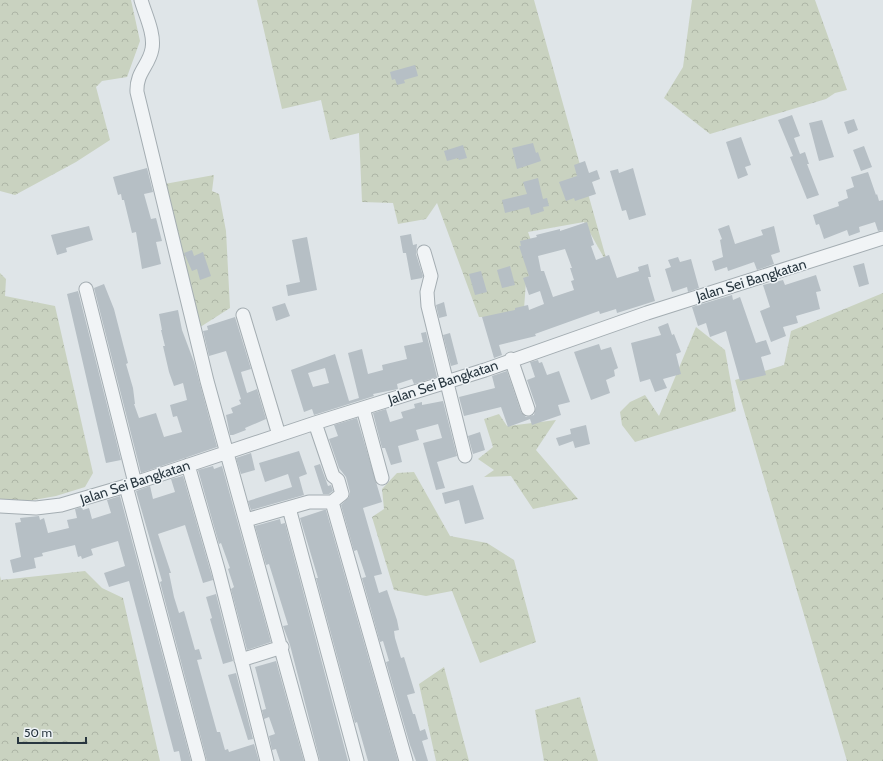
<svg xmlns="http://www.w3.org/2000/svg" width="883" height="761" font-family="Cabin,sans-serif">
<defs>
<pattern id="forest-crowns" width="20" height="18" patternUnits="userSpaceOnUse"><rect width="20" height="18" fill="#c9d2c0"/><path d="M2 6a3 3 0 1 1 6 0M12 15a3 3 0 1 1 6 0" fill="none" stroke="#adb5a6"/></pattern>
</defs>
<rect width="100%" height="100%" fill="#dfe5e8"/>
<path fill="url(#forest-crowns)" d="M 0,0 L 131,0 L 140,41 L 127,77 L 102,81 L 96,87 L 110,140 L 76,162 L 15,195 L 0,191 Z
M 257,0 L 534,0 L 608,265 L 584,222 L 528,232 L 538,260 L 526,281 L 524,309 L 504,317 L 479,317 L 437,203 L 426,219 L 398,224 L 393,203 L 362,202 L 359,133 L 330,140 L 321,100 L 282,109 Z
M 692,0 L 815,0 L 847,90 L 835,93 L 826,99 L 710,134 L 664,98 L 683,67 Z
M 214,175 L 212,191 L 219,194 L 226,231 L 230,308 L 194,331 L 159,185 Z
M 0,273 L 6,279 L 5,296 L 55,306 L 93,473 L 85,487 L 56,496 L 0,506 Z
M 883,293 L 883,761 L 847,761 L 735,380 L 784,365 L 791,331 Z
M 696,327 L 725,350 L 736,411 L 635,442 L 622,425 L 620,412 L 630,402 L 645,395 L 659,416 Z
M 499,414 L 507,426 L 556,420 L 536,450 L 578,499 L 533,509 L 511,476 L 484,477 L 494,470 L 478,459 L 493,447 L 484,419 Z
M 414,472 L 450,536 L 487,543 L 514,560 L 536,642 L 480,663 L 452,591 L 426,596 L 394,590 L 372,517 L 384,509 L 382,489 L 397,473 Z
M 85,571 L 102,588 L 123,598 L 160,761 L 0,761 L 0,576 L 1,580 Z
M 444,667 L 469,761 L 436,761 L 419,684 Z
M 580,697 L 598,761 L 544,761 L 535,710 Z"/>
<path fill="#b6bfc5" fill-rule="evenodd" d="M 415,65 L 418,76 L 404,80 L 405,83 L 397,85 L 395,79 L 392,80 L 390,72 Z
M 792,115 L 800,136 L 794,138 L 800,154 L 805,152 L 809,164 L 807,164 L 819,195 L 807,199 L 790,157 L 793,156 L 778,120 Z
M 854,119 L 858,130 L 848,134 L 844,122 Z
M 822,120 L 834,157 L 819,161 L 809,123 Z
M 741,137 L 751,165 L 745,167 L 748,175 L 738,179 L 726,142 Z
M 533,143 L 536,153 L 538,152 L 541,161 L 517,169 L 512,148 Z
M 463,145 L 467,158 L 459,160 L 458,158 L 447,161 L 444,151 Z
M 864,146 L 872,167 L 861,171 L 853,150 Z
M 585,161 L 589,173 L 597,170 L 600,179 L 592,182 L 596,194 L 575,201 L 574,198 L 566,201 L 559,182 L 577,176 L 574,165 Z
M 147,168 L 153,192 L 144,194 L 151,219 L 156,218 L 162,241 L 156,242 L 161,264 L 142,269 L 136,232 L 132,233 L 124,200 L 122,200 L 121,194 L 118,195 L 113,177 Z
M 633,168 L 646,215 L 629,220 L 626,210 L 622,211 L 610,171 L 618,169 L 619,173 Z
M 868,172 L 876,195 L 877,194 L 879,201 L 883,200 L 883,230 L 878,231 L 875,222 L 859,227 L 860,232 L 849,236 L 847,230 L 824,239 L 819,224 L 816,225 L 813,215 L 839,206 L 838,202 L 848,198 L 846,190 L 854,187 L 851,177 Z
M 538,178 L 543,199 L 547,198 L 549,206 L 543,207 L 544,211 L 531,215 L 529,207 L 505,213 L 502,200 L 527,194 L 523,182 Z
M 587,222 L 594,245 L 591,246 L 596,260 L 609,255 L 617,278 L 639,271 L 638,267 L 648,264 L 651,277 L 648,277 L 655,301 L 617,313 L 616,309 L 600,314 L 599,311 L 535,334 L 536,336 L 499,345 L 502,355 L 494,358 L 482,317 L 515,310 L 515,308 L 528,305 L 529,310 L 544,304 L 540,291 L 529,295 L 523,278 L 529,276 L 519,246 L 521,246 L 520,241 L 537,237 L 536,235 L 560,229 L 560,231 ZM 565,249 L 572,268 L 570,268 L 574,280 L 571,281 L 574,290 L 553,297 L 544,271 L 541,271 L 538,256 Z
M 729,225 L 735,244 L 763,235 L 761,230 L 774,226 L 780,252 L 771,255 L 774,264 L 757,270 L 754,262 L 728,271 L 727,267 L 715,271 L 712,261 L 723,257 L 720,240 L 722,239 L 718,229 Z
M 89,226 L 93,240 L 66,248 L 67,252 L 57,255 L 51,235 Z
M 411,234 L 413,245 L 417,244 L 416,254 L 423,276 L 422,278 L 411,280 L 406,253 L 403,253 L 400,236 Z
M 307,237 L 317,290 L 288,296 L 286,285 L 300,282 L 292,240 Z
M 192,250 L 194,256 L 203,252 L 211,276 L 200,280 L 197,269 L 192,271 L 184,253 Z
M 678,257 L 680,262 L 691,259 L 699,288 L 688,292 L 687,287 L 672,292 L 665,269 L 671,267 L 668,260 Z
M 864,263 L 869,284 L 859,287 L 853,266 Z
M 510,266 L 515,285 L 502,288 L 497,270 Z
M 481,271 L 487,292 L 475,295 L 469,274 Z
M 816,275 L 821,291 L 816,292 L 820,309 L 796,316 L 798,323 L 783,327 L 786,336 L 771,342 L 760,311 L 770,307 L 763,285 L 783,280 L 785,285 Z
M 104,284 L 114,309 L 123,344 L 128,363 L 126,364 L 133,388 L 135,404 L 134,404 L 139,418 L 156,413 L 164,437 L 182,432 L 177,416 L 173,417 L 170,405 L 187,400 L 183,383 L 174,386 L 169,372 L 163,346 L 165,346 L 161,330 L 162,330 L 159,314 L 178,310 L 182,330 L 194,362 L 217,447 L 141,473 L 94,288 Z
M 78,291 L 121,460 L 106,463 L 67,294 Z
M 732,295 L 733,300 L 740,297 L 756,343 L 766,340 L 771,354 L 761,357 L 766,375 L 740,381 L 726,331 L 710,337 L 706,323 L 698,326 L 692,307 Z
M 444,302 L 447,316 L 439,318 L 436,305 Z
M 285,303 L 290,316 L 276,321 L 272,307 Z
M 235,317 L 251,369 L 241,372 L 242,376 L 247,393 L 257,389 L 266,419 L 245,428 L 246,430 L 233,435 L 230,435 L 226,415 L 233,413 L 231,408 L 241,404 L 239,400 L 241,399 L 226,351 L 209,356 L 203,331 L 208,330 L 207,326 Z
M 668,323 L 672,335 L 674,334 L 681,352 L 676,354 L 681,374 L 663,379 L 667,388 L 655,392 L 650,379 L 640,382 L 631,343 L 661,335 L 658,327 Z
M 426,332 L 437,377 L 414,384 L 412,379 L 397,384 L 398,389 L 373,394 L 374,396 L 314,415 L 312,409 L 304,412 L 291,370 L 335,354 L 349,401 L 359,398 L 348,353 L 362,349 L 368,374 L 383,370 L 382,365 L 407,359 L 404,346 L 423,342 L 421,333 ZM 325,368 L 329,383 L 313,387 L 308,373 Z
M 450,333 L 458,364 L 451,366 L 443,335 Z
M 599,344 L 601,350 L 611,347 L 618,368 L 614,370 L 615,376 L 606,380 L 610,393 L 591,400 L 574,352 Z
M 538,360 L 539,363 L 542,362 L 547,375 L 559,371 L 570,402 L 558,405 L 561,415 L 532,425 L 530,419 L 508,427 L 501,407 L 464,416 L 459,397 L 495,388 L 492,376 L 507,371 L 521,412 L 526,417 L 534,415 L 536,406 L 527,380 L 535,377 L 530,362 Z
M 443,401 L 457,456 L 437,462 L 445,488 L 436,490 L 423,443 L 442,438 L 438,424 L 416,430 L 419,440 L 398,446 L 402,462 L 391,465 L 385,448 L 382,448 L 373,413 L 386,409 L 390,422 L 403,418 L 401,412 L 415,408 L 414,404 L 422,402 L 422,405 Z
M 357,418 L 382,502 L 363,508 L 382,574 L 374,576 L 379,593 L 387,590 L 397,620 L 399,630 L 394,631 L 395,638 L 401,658 L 404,657 L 415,693 L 407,695 L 413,714 L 415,714 L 420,731 L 425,729 L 428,739 L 422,741 L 428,761 L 416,761 L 410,745 L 386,662 L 389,661 L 383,641 L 380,642 L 362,578 L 366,577 L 357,550 L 354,551 L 341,505 L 349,497 L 350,492 L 346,477 L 339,468 L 329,439 L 338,436 L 334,425 Z
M 586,425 L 590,444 L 575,448 L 573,441 L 559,446 L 556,438 L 571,434 L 570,429 Z
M 480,432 L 485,450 L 473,454 L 468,436 Z
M 299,451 L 307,474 L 299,477 L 304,495 L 251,510 L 248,501 L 292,487 L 288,474 L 265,482 L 259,463 Z
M 251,453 L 255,470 L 241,474 L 236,458 Z
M 320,464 L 328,486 L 331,485 L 333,491 L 329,494 L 321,494 L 323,494 L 314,466 Z
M 213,466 L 214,469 L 222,466 L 271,642 L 247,650 L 231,589 L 234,587 L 228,569 L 230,568 L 221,543 L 219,544 L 198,470 Z
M 183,476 L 213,580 L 203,583 L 185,525 L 158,534 L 171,573 L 169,573 L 174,597 L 179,613 L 184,611 L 195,650 L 199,649 L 202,659 L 197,660 L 217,732 L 220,732 L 225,750 L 228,749 L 229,752 L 254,744 L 259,761 L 207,761 L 160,582 L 162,581 L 136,491 L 150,486 L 153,499 L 175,492 L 171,479 Z
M 473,485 L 484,519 L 465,524 L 459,500 L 445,504 L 442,493 Z
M 120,496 L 191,761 L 181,761 L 179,751 L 174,752 L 129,581 L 109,587 L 104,573 L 125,566 L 118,541 L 91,549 L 93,555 L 82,559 L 81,556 L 78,557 L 75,545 L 42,553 L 43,556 L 34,558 L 36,568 L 13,573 L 10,560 L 21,557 L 15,523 L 21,522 L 20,518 L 39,516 L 40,520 L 44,518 L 48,533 L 69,528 L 67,520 L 77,518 L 75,509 L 82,507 L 83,510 L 89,508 L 92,519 L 111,513 L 107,500 Z
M 324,510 L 326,510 L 398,761 L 368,761 L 357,722 L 355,723 L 316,578 L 318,578 L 300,518 Z
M 280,519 L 281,524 L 285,523 L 348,761 L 320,761 L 290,645 L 283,626 L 288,625 L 269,564 L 266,565 L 255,526 Z
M 216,594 L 233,661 L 223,664 L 210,619 L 212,618 L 206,597 Z
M 276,661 L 304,761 L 280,761 L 276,749 L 272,750 L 269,736 L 275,734 L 269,717 L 264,719 L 262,710 L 266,709 L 255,667 Z
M 236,673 L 253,739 L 248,740 L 228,675 Z"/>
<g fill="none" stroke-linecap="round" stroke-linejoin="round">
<defs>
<path id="minor" d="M 141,0 C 145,14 155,34 152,49 C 149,66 136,72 137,92 L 207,381 L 312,761
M 424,252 L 431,276 L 427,292 L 428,306 L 465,456
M 86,289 L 135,483
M 243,315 L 279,435
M 511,359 L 528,409
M 363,408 L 382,478
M 315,423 L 333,476 L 338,480 L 342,494 L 332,502
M 188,465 L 218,569 L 267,761
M 126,486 L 199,761
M 0,506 L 36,508 L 61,505 L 126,486 L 315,423 L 485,370 L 647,313 L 883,238
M 289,508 L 357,761
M 246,520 L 309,502 L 332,502 L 406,761
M 241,660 L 282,647"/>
</defs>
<use href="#minor" stroke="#a4adb2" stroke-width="15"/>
<use href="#minor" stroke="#f1f4f6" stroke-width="13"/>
</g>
<g text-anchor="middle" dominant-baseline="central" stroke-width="3" stroke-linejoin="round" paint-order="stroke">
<g font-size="14" fill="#28363f" stroke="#eef3f6">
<text transform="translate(751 280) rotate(-17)">Jalan Sei Bangkatan</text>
<text transform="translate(443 382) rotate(-18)">Jalan Sei Bangkatan</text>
<text transform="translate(135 482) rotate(-18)">Jalan Sei Bangkatan</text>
</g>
</g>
<path d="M18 737v6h68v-6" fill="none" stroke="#28363f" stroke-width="2"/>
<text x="24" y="737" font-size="12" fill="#28363f" stroke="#eef3f6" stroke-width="3" paint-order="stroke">50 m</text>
</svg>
